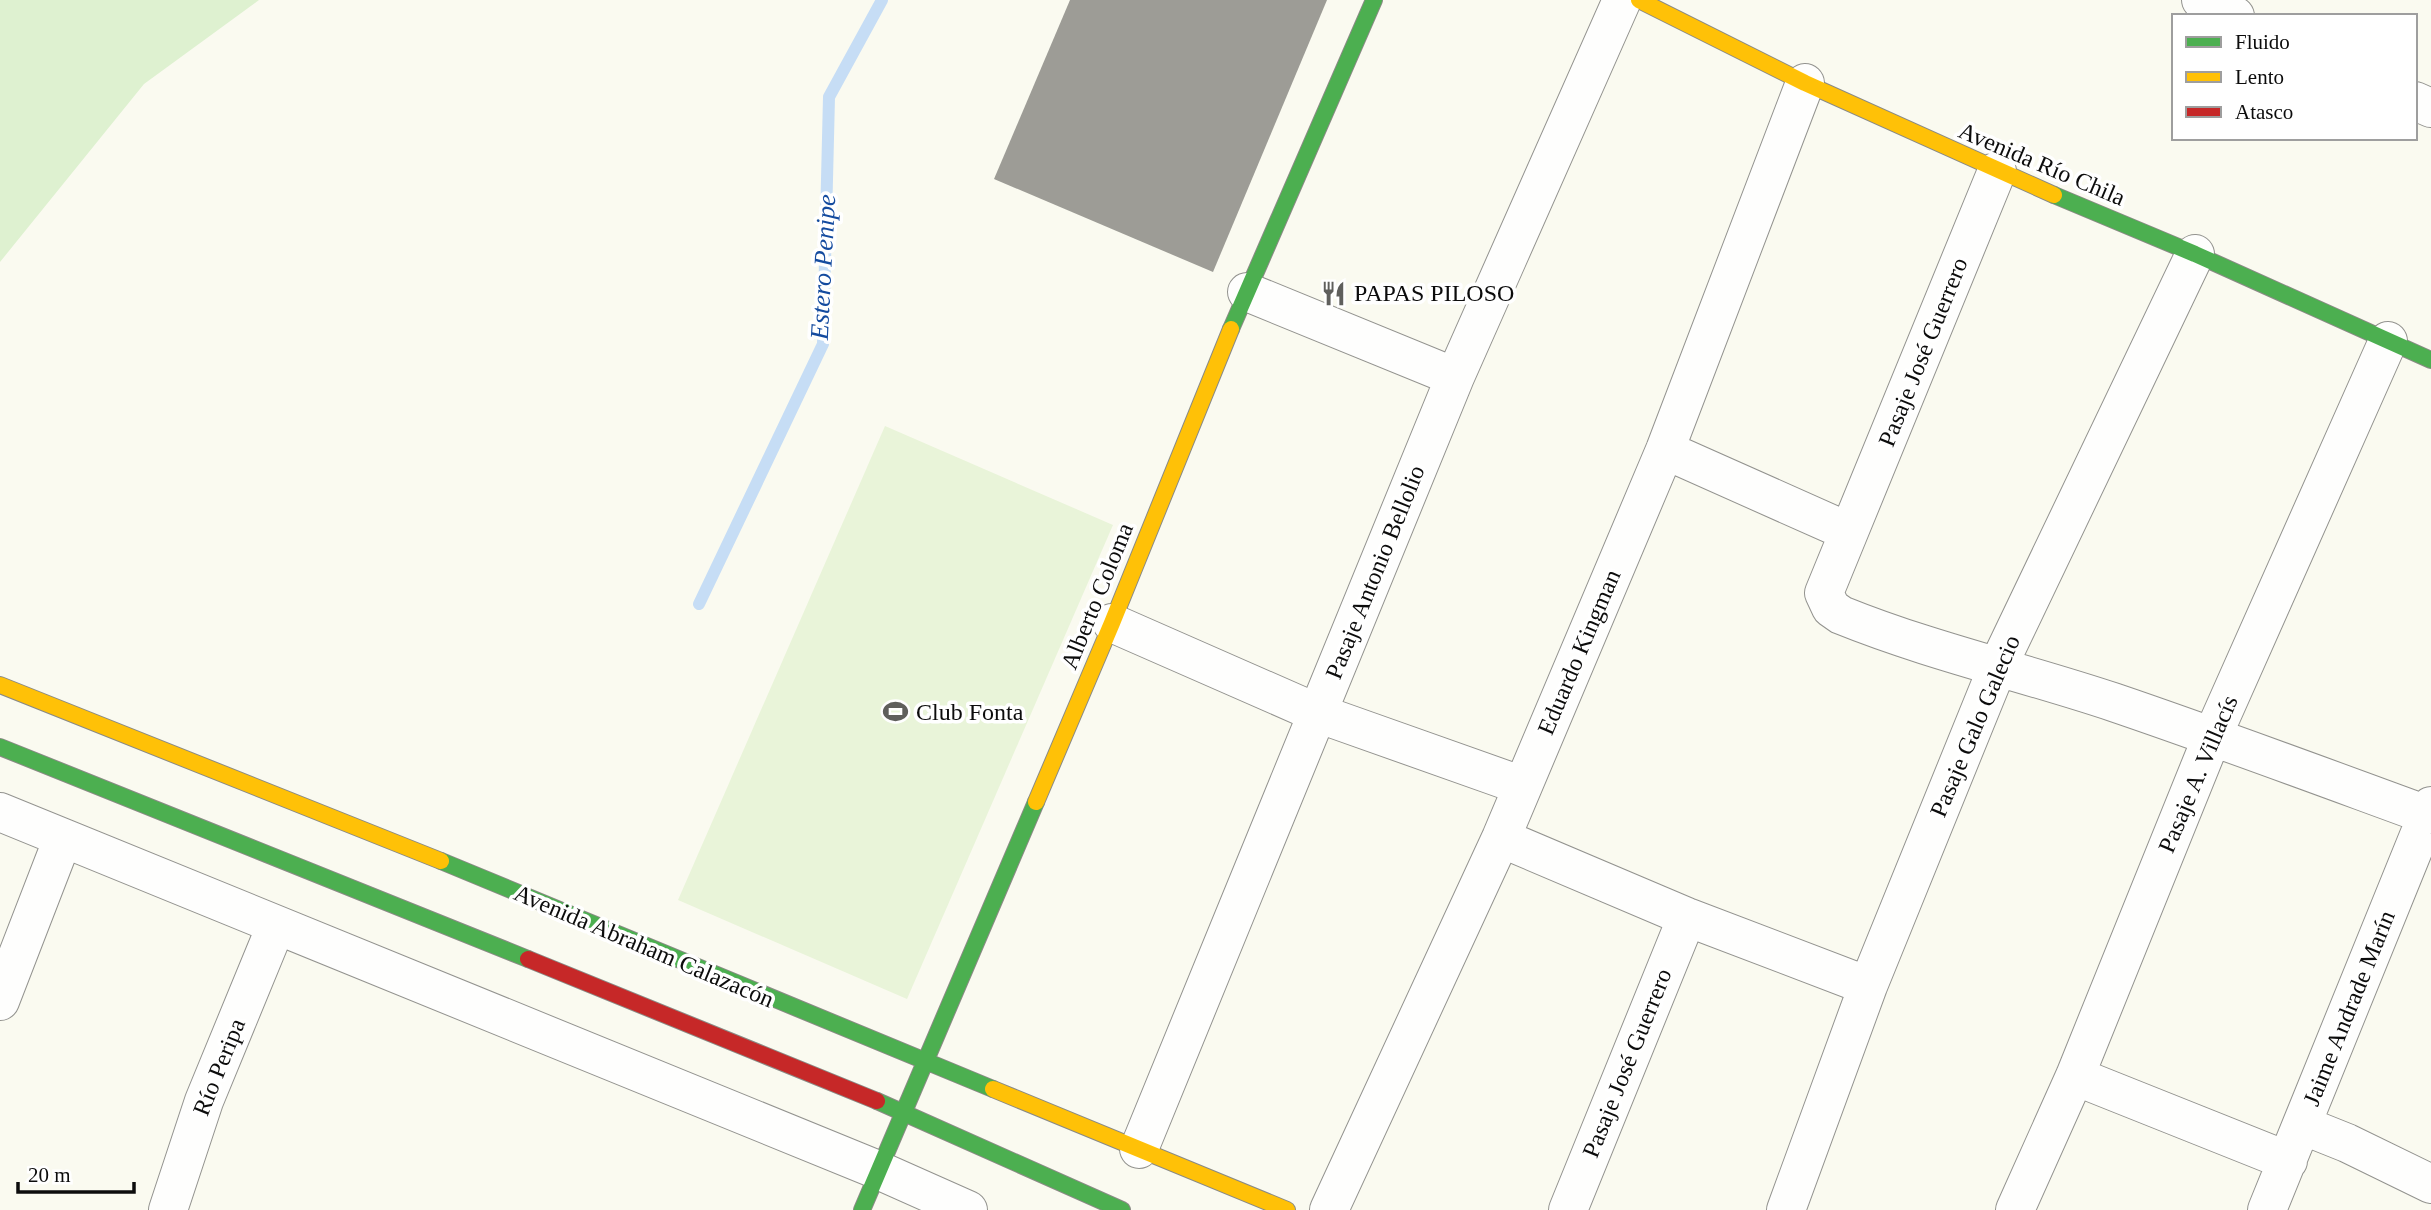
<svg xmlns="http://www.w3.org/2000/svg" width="2431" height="1210" font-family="'Times New Roman',serif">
<rect width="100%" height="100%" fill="#fafaf0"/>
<path fill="#def1d0" d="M 0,0 L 259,0 L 144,84 L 0,262 Z"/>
<path fill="#e9f4d9" d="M 885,426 L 1113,525 L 907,999 L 678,900 Z"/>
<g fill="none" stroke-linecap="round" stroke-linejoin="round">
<path stroke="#c6ddf5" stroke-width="12" d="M 699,604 L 823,344 L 829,97 L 882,0"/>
</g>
<path fill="#9d9c96" d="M 1070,0 L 1327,0 L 1213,272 L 994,179 Z"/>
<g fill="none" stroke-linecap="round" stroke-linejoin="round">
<defs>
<path id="street" d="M 2201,0 L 2235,16
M 2415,101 L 2431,108
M 1247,292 L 1455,377
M 1665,450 L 1849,532 L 1824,593 L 1831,608 L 1841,615 C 1930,651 2023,672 2113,702 C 2219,738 2323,777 2427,815
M 1849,532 L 1997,171
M 1112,623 L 1317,713 L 1523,786
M 0,812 L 878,1170 L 968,1210
M 1501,838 L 1687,917 L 1868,986
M 0,1001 L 63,838
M 2075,1076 L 2288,1161
M 2302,1125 L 2347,1143 L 2431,1184
M 1139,1149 L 1455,377 L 1622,0
M 168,1210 L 204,1101 L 276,926
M 1329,1210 L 1501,838 L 1665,450 L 1805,83
M 1568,1210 L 1687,917
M 1786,1210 L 1868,986 L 1998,666 L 2195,254
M 2015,1210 L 2075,1076 L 2212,737 L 2388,341
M 2267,1210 L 2431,806"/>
<path id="fast" d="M 2054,195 L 2195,254 L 2431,360
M 1231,329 L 1374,0
M 0,747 L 528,959
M 441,861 L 993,1089
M 877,1101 L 1122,1210
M 862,1210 L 1036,802"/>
<path id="slow" d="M 1639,0 L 1805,83 L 2054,195
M 0,685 L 441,861
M 1036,802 L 1112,623 L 1231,329
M 993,1089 L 1287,1210"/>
<path id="jam" d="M 528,959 L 877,1101"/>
</defs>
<use href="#street" stroke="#93938f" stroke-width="40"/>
<use href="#fast" stroke="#8a8a85" stroke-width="18"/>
<use href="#slow" stroke="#8a8a85" stroke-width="18"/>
<use href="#jam" stroke="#8a8a85" stroke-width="18"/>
<use href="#street" stroke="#fefefd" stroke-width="38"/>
<use href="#fast" stroke="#4caf50" stroke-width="16"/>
<use href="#slow" stroke="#ffc107" stroke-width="16"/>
<use href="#jam" stroke="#c62828" stroke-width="16"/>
</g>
<defs>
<symbol id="restaurant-bare" viewBox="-9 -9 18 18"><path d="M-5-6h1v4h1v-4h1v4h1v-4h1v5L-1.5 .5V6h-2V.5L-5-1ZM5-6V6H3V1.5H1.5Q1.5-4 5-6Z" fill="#5f5f5c" stroke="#fff" stroke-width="2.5" paint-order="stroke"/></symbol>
<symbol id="stadium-bare" viewBox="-9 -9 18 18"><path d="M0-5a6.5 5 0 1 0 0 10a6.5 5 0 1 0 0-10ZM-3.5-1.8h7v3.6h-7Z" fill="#5f5f5c" stroke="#fff" stroke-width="2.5" paint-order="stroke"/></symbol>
</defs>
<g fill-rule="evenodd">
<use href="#restaurant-bare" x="1316" y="276" width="35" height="35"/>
<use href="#stadium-bare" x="878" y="694" width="35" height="35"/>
</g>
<g text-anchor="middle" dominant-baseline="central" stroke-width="7" stroke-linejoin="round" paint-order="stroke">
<g font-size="24" fill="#0c0c0c" stroke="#fff">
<text transform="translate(2042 164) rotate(23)">Avenida Río Chila</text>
<text transform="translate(1923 352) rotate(-68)">Pasaje José Guerrero</text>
<text transform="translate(1375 572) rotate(-68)">Pasaje Antonio Bellolio</text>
<text transform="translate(1097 596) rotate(-68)">Alberto Coloma</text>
<text transform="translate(1579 652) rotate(-67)">Eduardo Kingman</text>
<text transform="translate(1975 726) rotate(-67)">Pasaje Galo Galecio</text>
<text transform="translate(2198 774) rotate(-67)">Pasaje A. Villacís</text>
<text transform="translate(644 946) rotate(23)">Avenida Abraham Calazacón</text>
<text transform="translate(2349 1008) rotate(-68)">Jaime Andrade Marín</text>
<text transform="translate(1627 1063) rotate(-68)">Pasaje José Guerrero</text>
<text transform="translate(219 1067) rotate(-68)">Río Peripa</text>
</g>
<g font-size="24" fill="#0c0c0c" stroke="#fff" text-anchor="start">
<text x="1354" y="293">PAPAS PILOSO</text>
<text x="916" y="712">Club Fonta</text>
</g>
<g font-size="26" font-style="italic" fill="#144b9f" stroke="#fff">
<text transform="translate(823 267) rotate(-87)">Estero Penipe</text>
</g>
</g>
<rect x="2172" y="14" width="245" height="126" fill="#ffffff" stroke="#9e9e9e" stroke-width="2"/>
<rect x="2186" y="37" width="35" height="10" fill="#4caf50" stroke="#9e9e9e" stroke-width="2"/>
<text x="2235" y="49" font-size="21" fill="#0c0c0c">Fluido</text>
<rect x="2186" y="72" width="35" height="10" fill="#ffc107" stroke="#9e9e9e" stroke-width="2"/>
<text x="2235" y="84" font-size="21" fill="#0c0c0c">Lento</text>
<rect x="2186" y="107" width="35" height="10" fill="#c62828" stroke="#9e9e9e" stroke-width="2"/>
<text x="2235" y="119" font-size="21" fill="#0c0c0c">Atasco</text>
<path d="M18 1182v10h116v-10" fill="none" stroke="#0c0c0c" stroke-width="3.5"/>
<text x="28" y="1182" font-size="21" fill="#0c0c0c" stroke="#ffffff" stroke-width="5" paint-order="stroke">20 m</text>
</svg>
